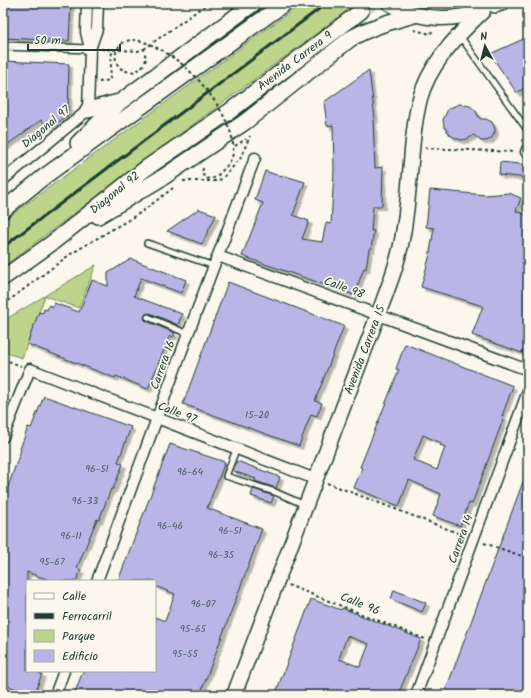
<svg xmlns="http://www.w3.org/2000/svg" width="531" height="698" font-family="Kalam,sans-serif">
<defs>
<filter id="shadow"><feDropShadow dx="3.5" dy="3.5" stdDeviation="0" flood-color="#0004"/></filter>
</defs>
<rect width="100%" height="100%" fill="#fbf7ec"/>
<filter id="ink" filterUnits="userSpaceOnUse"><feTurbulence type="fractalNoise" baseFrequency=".025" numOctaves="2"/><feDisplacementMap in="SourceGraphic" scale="8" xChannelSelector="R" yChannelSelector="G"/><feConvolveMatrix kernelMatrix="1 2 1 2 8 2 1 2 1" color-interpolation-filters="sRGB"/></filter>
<g filter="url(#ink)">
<path fill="#bdd48b" stroke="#6e8860" d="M 302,3 L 358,3 L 183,132 L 3,267 L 3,221 Z
M 96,265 L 79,308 L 45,296 L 22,358 L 3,352 L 3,321 Z"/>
<path fill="#bbb5e7" stroke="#1f3d34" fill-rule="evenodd" filter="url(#shadow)" d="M 3,3 L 71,3 L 69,41 L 3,38 Z
M 528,37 L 528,85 L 517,93 L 490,54 Z
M 3,61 L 69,64 L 68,115 L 50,128 L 41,120 L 3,148 Z
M 369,70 L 375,119 L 373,120 L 375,168 L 383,167 L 382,206 L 373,206 L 371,231 L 374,231 L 371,249 L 369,249 L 366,269 L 364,268 L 354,295 L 242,256 L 263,203 L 255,200 L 265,171 L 282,177 L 282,175 L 305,182 L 293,215 L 309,221 L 302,239 L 322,242 L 326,223 L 331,224 L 334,170 L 333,125 L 327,126 L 324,102 Z
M 459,104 L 470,106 L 475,110 L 480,119 L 486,119 L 492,122 L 495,129 L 495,132 L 491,139 L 485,141 L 481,141 L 474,135 L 467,139 L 461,140 L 455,138 L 450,135 L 444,126 L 443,120 L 448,109 Z
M 500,162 L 528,165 L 528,178 L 499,175 Z
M 430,190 L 486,195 L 509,193 L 521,198 L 516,211 L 528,215 L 528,337 L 522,353 L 472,335 L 483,306 L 421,287 L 429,258 L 434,228 L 426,227 Z
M 199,209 L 216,215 L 202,244 L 167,231 Z
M 131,259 L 186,280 L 181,293 L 141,278 L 134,296 L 182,314 L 178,325 L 150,313 L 145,315 L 144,318 L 146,321 L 175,333 L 173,337 L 170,335 L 148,389 L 116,376 L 115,378 L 27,344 L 39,312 L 43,313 L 44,309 L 47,310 L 49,305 L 53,307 L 54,303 L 79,312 L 92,280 L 108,286 L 108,273 Z
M 228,282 L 344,326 L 315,401 L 322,403 L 317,416 L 311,414 L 299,446 L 183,404 Z
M 405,344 L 513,386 L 502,416 L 504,417 L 472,504 L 469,503 L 460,526 L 433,516 L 441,494 L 409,480 L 399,506 L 354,488 L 362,468 L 360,467 L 399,370 L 396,369 ZM 423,435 L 441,443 L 440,445 L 445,447 L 437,470 L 413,460 Z
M 44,396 L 131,427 L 118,462 L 123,464 L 113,489 L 111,489 L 99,520 L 97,519 L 77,568 L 81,570 L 76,581 L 52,581 L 27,572 L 27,671 L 35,671 L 42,674 L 34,695 L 33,695 L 3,684 L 3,501 L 21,450 L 20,449 L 28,427 L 31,428 Z
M 170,444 L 225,462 L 207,508 L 262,529 L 200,695 L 74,695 L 83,671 L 155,671 L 155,617 L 165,621 L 175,594 L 155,586 L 155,581 L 118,581 Z
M 237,461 L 280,477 L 276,488 L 255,481 L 256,479 L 233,471 Z
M 527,471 L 528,471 L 528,695 L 444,695 Z
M 253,489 L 274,496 L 271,503 L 251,496 Z
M 394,590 L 426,603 L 422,612 L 391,599 Z
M 311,599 L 341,610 L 342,608 L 421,639 L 398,695 L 275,695 ZM 347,636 L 369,644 L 360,667 L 339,659 Z"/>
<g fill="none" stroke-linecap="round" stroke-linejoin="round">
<path stroke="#cfd2c7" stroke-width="15" stroke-dasharray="15 8" stroke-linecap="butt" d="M 361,11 L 372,3"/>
<defs>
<path id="service" d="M 460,36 L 528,131
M 147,243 L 214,266
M 148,317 L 188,334
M 236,450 L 226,476 L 275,492 L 305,505"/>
<path id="pedestrian" d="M 3,46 L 90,49"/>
<path id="minor" d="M 90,49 L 97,29 L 98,3
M 528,148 L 526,152 L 528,153
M 3,180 L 88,110 L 90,49 L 86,32 L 87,3
M 218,256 L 528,370
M 3,437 L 30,369 L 315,479
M 97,581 L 188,334 L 255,158
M 55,695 L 64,671
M 416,695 L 528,391"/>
<path id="secondary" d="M 389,3 C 418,20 450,22 482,11
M 234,695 L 378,315 C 388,288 399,261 403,234 C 409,200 410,165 414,131 C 416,116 418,101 424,87 C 436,57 460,33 483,11"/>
<path id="primary" d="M 495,5 L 501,3
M 88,110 L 119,102
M 78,143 L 120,102 L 254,3
M 3,210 L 45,176 L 285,3
M 98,216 L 165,176 L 245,122 L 350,39 C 370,27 392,21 414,15
M 3,278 L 52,243 L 145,169 L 230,111 L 361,11"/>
</defs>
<use href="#service" stroke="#1f3d34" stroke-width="8"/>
<use href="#pedestrian" stroke="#1f3d34" stroke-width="10"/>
<use href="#minor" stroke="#1f3d34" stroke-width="13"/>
<use href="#secondary" stroke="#1f3d34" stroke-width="17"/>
<use href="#primary" stroke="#1f3d34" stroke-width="18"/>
<path stroke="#1f3d34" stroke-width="2" stroke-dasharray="3 3" stroke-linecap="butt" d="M 414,30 L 431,34 L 432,31
M 101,49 L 138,51 L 144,49 L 146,59
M 144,49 L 208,3
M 99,82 L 110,80 L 112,50
M 235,146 L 246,139
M 425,148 L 515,152
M 183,181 L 216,181 L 222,179 L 240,159 L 250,136
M 3,305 L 69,255 L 140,213 L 173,188
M 3,359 L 21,366
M 327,483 L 463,535
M 484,543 L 528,558
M 288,585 L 425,639"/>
<use href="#service" stroke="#fbf7ec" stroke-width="5"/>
<use href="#pedestrian" stroke="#fbf7ec" stroke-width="7"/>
<use href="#minor" stroke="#fbf7ec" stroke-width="10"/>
<use href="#secondary" stroke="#fbf7ec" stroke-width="14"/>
<use href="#primary" stroke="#fbf7ec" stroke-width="15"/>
<path stroke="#1f3d34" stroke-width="3" d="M 3,247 L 327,3"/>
<path stroke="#1f3d34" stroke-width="2" stroke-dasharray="3 3" stroke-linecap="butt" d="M 146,59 C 142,72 130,76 119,67 C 116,62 114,57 117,50 C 128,27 162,50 175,59 C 199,75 237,123 233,153 C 232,161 226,167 220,173 C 215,178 211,181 204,177 L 202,171 L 204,167"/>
</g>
</g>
<g text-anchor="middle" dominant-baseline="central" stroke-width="3.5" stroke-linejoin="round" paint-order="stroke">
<g font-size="10" fill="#465b61">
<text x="257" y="415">15-20</text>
<text x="97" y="469">96-51</text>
<text x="190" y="472">96-64</text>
<text x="85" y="501">96-33</text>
<text x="170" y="526">96-46</text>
<text x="230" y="531">96-51</text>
<text x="71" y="536">96-11</text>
<text x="221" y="555">96-35</text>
<text x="52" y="562">95-67</text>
<text x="203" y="604">96-07</text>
<text x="193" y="629">95-65</text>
<text x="185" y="654">95-55</text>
</g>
<g font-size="12" fill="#1f3d34" stroke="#fbf7ec">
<text transform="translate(295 61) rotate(-37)">Avenida Carrera 9</text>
<text transform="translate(46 127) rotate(-40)">Diagonal 97</text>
<text transform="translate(115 193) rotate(-39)">Diagonal 92</text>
<text transform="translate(344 288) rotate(20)">Calle 98</text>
<text transform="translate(365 350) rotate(-69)">Avenida Carrera 15</text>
<text transform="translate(163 365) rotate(-70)">Carrera 16</text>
<text transform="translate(177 413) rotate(21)">Calle 97</text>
<text transform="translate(461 539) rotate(-70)">Carrera 14</text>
<text transform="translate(360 604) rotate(22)">Calle 96</text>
</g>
</g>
<rect width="531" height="698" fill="none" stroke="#fbf7ec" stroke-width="16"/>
<rect x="8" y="8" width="515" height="682" fill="none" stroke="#1f3d34" stroke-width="1.5" filter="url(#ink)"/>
<rect x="26" y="580" width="130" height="92" fill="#fbf7ec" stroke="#a3ada2"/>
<rect x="34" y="593" width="20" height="6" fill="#fbf7ec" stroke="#a3ada2"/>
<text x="62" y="600" font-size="12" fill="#1f3d34">Calle</text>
<rect x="34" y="613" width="20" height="6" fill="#1f3d34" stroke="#a3ada2"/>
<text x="62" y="620" font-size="12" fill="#1f3d34">Ferrocarril</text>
<rect x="34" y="630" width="20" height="12" fill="#bdd48b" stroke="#a3ada2"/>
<text x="62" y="640" font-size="12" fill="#1f3d34">Parque</text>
<rect x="34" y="650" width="20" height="12" fill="#bbb5e7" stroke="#a3ada2"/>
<text x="62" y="660" font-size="12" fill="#1f3d34">Edificio</text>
<g transform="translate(485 46) rotate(353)" stroke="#fbf7ec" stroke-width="3" paint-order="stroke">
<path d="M0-3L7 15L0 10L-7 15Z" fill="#1f3d34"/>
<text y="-6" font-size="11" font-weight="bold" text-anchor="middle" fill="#1f3d34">N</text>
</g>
<path d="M28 44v6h92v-6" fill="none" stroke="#1f3d34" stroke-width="2"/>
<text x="34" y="44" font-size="12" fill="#1f3d34" stroke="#fbf7ec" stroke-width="3" paint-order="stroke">50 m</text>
</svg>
